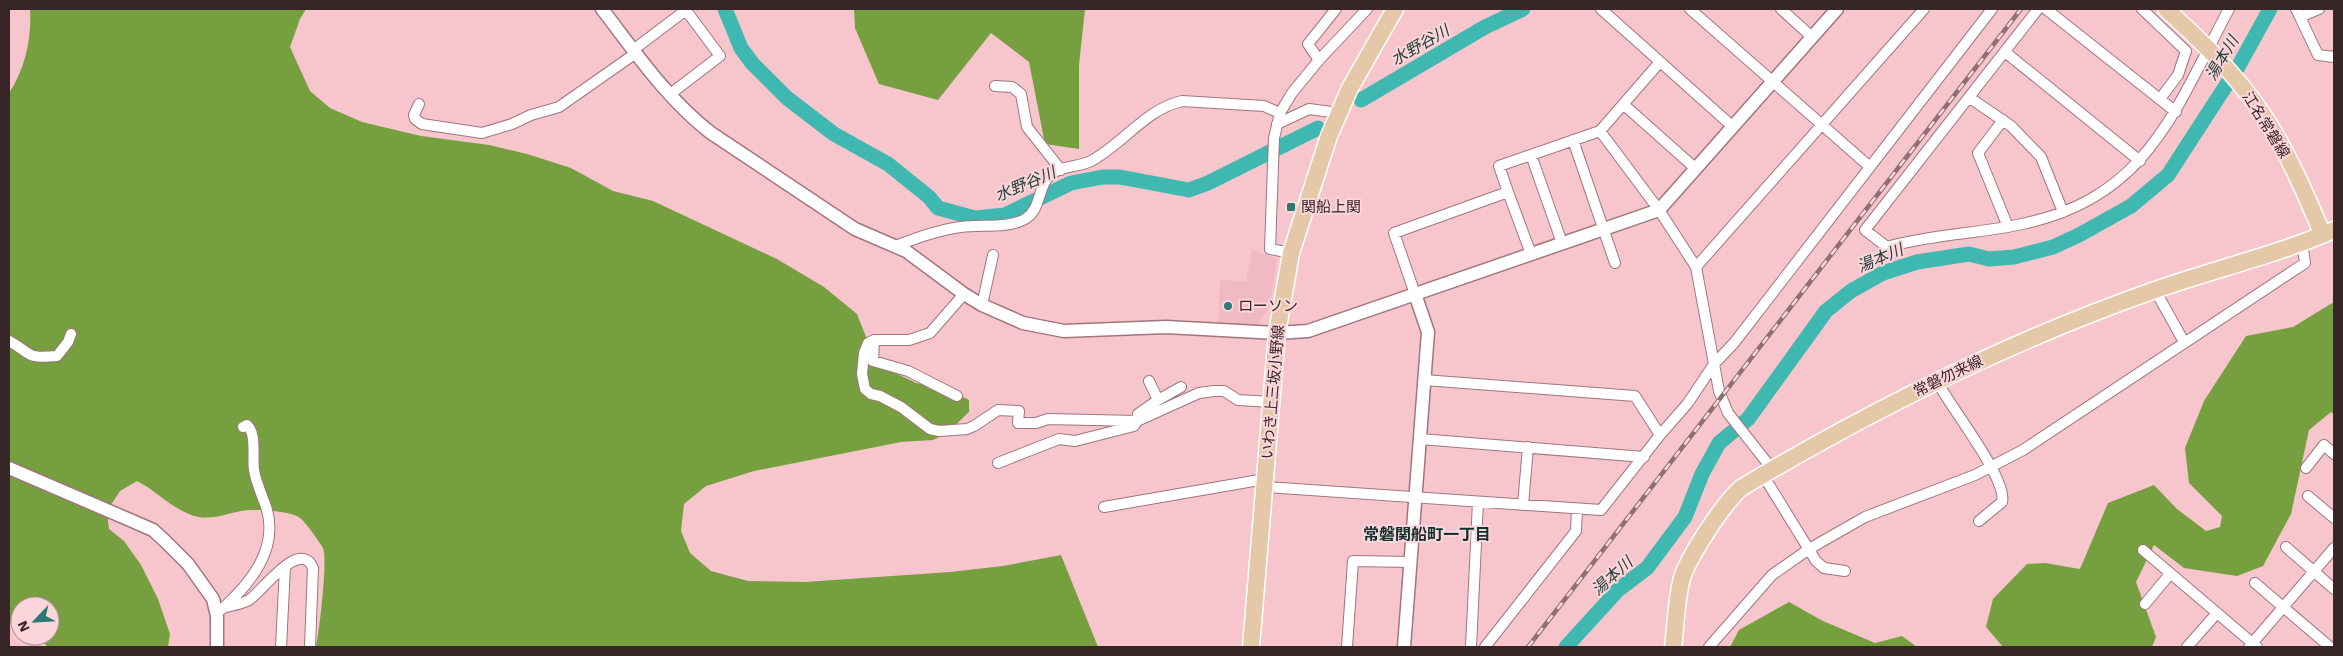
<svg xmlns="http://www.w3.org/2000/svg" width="2343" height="656" font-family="'Work Sans','Noto Sans JP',sans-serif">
<rect width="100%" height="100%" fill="#f6c6cc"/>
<path fill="#f1b9c1" d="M 1252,250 L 1277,259 L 1269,308 L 1260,321 L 1260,328 L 1218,324 L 1220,279 L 1246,282 Z"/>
<path fill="#769f3f" d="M 30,9 L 306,9 L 300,19 L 290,47 L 310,91 L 330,108 L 362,122 L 421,136 L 489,145 L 527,154 L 571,168 L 613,191 L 653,201 L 777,259 L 824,287 L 857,314 L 872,352 L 889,370 L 916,383 L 945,388 L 969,400 L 969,412 L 947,433 L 933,440 L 901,442 L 754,471 L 706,486 L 684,504 L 681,531 L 690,553 L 711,571 L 748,581 L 805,582 L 950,572 L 1003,566 L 1061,555 L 1098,647 L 316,647 C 319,632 328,561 323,548 C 321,544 304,520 300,518 C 291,511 263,510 251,510 C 234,510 217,520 199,517 C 176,513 157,491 137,481 L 120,491 L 107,511 L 109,529 L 124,541 L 141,565 L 158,599 L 170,634 L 168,647 L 48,647 L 37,636 L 50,636 L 50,606 L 20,606 L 20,624 L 9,623 L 9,93 C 25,70 32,37 30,9 Z
M 854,9 L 1085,9 L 1079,65 L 1079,149 L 1045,144 L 1029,62 L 991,33 L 938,100 L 879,84 L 855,28 Z
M 2334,302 L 2334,414 L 2331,412 L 2309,430 L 2291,514 L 2263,566 L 2237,576 L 2184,568 L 2154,545 L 2136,582 L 2156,637 L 2152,647 L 2003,647 L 1986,627 L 1993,599 L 2027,564 L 2045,563 L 2080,569 L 2108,503 L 2154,485 L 2177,509 L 2206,531 L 2220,527 L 2222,516 L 2189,483 L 2185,448 L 2204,401 L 2246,336 L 2293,327 Z
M 1789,602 L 1823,621 L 1875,643 L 1902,636 L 1917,647 L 1730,647 L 1739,630 Z"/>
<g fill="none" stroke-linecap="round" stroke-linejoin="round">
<path stroke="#3eb8b0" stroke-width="15" d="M 725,9 L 741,48 L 752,63 L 787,98 L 834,134 L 888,164 L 929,197 L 938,208 L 975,218 L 1005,215 L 1071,183 L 1103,177 L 1120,177 L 1189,190 L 1208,183 L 1318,128
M 1361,100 L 1485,27 L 1523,9
M 1566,647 L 1618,590 L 1647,568 L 1685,517 L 1702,474 L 1719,443 L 1748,419 L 1826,311 L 1851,291 L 1883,273 L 1917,262 L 1969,254 L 1989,259 L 2014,257 L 2053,247 L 2079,235 L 2131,206 L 2168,175 L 2238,67 L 2270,9"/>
<defs>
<path id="minor" d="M 1601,9 L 1732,126
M 1690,9 L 1870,167
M 1781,9 L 1812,37
M 2038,9 L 1865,230 L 1887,247 C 1932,234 1977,234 2022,224 C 2148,198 2175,109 2229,9
M 2046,9 L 2176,112
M 2142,9 L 2186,51 L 2178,75 L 2160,99
M 2296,9 L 2300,17 L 2319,9
M 2300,17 L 2318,55 L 2334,57
M 633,50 L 686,10
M 2005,52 L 2140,161
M 1319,60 L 1308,44 L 1336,9
M 995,86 L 1012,87 L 1021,94 L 1027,127 L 1061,170
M 669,95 L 720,56 L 685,9
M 1970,98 L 2011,126 L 2041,157 L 2063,212
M 419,104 L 414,115 L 415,119 L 422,124 L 482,133 L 512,124 L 531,115 L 559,107 L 636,53
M 1623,104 L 1695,168
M 2003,120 L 1978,153 L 2008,227
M 1277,124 L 1309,109 L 1339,113
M 1600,131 L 1659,210 L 1696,267 L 1719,391 L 1728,413 L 1772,469
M 1573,140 L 1615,263
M 1531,155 L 1562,243
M 1508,192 L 1531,254
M 896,246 C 918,237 938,230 961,227 C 981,224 1007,229 1025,219 C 1042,209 1037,186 1051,174 C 1062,166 1079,167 1091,161 C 1123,144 1146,109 1182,101 L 1264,106 L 1280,113
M 1291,253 L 1270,249 L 1274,138 L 1280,113 L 1292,93 L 1319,60 L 1367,9
M 1696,267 L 1924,9
M 2155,290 L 2184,342
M 1415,294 L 1394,233 L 1508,192 L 1499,166 L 1600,131 L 1659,63
M 982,305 L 993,255
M 874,340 L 868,343 L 864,353 L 862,374 L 865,389 L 871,394 L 880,396 L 901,407 L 930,429 L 939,431 L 967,429 L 974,426 L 998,410 L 1019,411 L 1018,423 L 1036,423 L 1048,419 L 1137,421 L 1138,414 L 1158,400 L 1149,381
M 9,341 C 33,354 25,359 57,356 L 68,342 L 71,334
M 1424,380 L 1635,396 L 1660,435
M 1936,380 C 1949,405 2008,479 2002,502 L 1979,521
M 957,396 L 908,371 L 873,361 L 874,340 L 909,340 L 930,333 L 964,294
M 1158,400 L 1181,387
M 1420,439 L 1644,457
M 998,463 L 1059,439 L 1075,441 L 1134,426 L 1137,421 L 1199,393 L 1214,391 L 1224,391 L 1238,400 L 1272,402
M 2306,468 L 2324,445 L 2334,454
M 1763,475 L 1816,561 L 1824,568 L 1845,571
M 1265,487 L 1601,510 L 1660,435 L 1688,403 L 1714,364 L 1734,343 L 1992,9
M 2308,496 L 2334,518
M 1523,505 L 1528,447
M 1104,507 L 1265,479
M 2286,547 L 2334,589
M 2143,550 L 2257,647
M 2255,583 L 2330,647
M 2145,604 L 2170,574
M 226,607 C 234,605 242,604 249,600 C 261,593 300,537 313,568 L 310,647
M 222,609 C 250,584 278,550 267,510 C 263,497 256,483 254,470 C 252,457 257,434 247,425 L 243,427
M 281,647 L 285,567
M 1347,647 L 1353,561 L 1410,562
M 1471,647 L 1478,502
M 1485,647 L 1576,531 L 1577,509
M 1709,647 L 1772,575 L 1809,549 L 1865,517 L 1975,475 L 2023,450 L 2305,263 L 2302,242
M 2187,647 L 2217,613
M 2249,647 L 2334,548"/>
<path id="tertiary" d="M 602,9 C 636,53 667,99 711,133 L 855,229 L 906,251 L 964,294 L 982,305 L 1023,323 L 1064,331 L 1166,327 L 1277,333 L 1308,331 L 1659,210 L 1837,9
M 9,468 L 130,520 L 153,530 L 165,541 L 188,564 L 213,599 L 217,616 L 217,647
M 1404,647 L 1428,332 L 1415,294"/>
<path id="primary" d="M 2166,9 C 2200,40 2235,73 2261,112 C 2286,148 2306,195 2323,235
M 1251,647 L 1277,333 L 1291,253 L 1329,136 L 1350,88 L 1395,9
M 1673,647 C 1676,625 1676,600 1682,578 C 1689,556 1723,504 1741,488 C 1873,409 2010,341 2155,290 C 2215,269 2276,255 2334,230"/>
</defs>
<use href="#minor" stroke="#a1757c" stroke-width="12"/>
<use href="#tertiary" stroke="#a1757c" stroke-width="15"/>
<use href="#primary" stroke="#fff" stroke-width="19"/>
<use href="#minor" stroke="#fff" stroke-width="10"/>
<use href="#tertiary" stroke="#fff" stroke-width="12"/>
<use href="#primary" stroke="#e5c8a8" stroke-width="16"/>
<defs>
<path id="rail" d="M 1528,647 L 2021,9"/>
</defs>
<use href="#rail" stroke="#8f6f73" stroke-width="4.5"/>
<use href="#rail" stroke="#fdd6db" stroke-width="2.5" stroke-dasharray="8" stroke-linecap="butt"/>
</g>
<g fill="#2f7872" stroke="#fdd6db" stroke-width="2">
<rect x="1286" y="202" width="10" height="10" rx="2.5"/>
<circle cx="1228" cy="306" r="5"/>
</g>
<g text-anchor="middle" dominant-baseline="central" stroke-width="4" stroke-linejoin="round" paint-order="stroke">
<g font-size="15" fill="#372527" stroke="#fdd6db">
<text transform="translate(2266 125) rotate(58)">江名常磐線</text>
<text transform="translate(1948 376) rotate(-26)">常磐勿来線</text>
<text transform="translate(1273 392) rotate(-85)">いわき上三坂小野線</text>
</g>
<g font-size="15" fill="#372527" stroke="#fdd6db" text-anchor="start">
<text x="1301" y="207">関船上関</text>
<text x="1238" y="306">ローソン</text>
</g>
<g font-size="16" font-style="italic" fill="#233e3b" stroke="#fdd6db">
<text transform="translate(1420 45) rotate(-30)">水野谷川</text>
<text transform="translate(2222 58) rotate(-59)">湯本川</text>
<text transform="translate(1025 184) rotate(-23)">水野谷川</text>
<text transform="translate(1880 258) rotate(-23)">湯本川</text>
<text transform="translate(1612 576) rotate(-42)">湯本川</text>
</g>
<g font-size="16" font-weight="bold" fill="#0e312e" stroke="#fdd6db">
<text x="1427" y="534">常磐関船町一丁目</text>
</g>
</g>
<rect width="2343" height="656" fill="none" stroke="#372527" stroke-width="20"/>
<g transform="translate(35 621) rotate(245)"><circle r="24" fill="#fdd6db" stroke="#ae8f93"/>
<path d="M0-4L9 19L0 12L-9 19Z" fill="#2f7872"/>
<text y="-8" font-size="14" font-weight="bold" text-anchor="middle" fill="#372527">N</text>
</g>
</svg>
